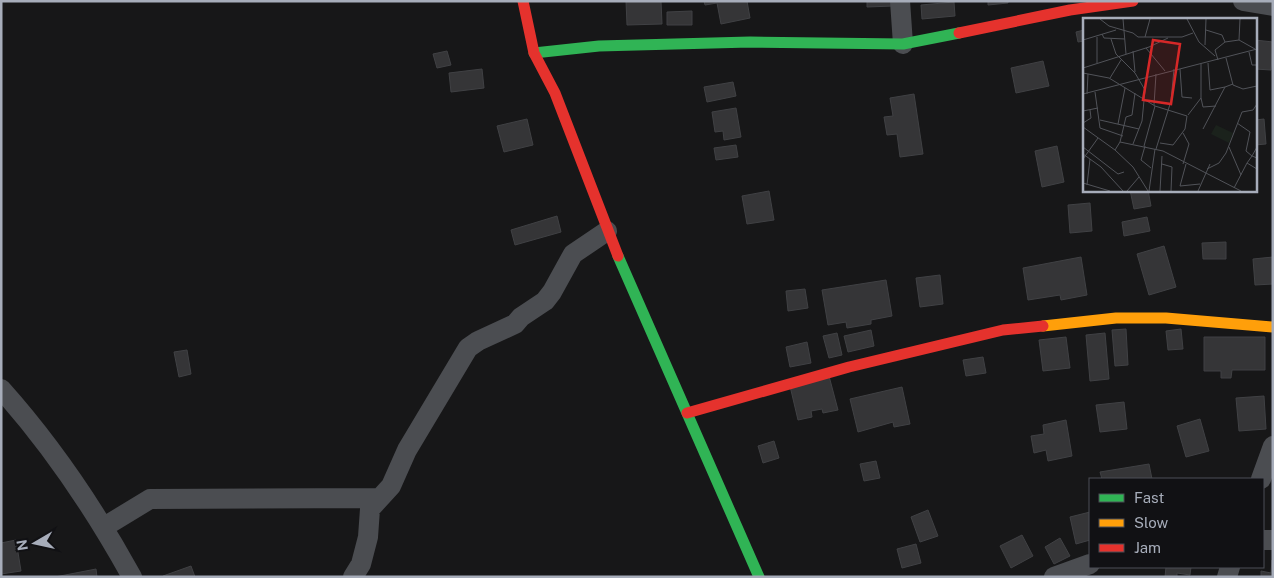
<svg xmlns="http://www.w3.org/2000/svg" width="1274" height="578" font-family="'Public Sans',sans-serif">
<rect width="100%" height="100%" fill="#171718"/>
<path fill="#353537" stroke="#404144" d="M 626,1 L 661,1 L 662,24 L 627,25 Z
M 704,1 L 747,1 L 750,18 L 721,24 L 717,3 L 705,5 Z
M 867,1 L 892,1 L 893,6 L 867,7 Z
M 988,1 L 1008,1 L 1008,3 L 988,5 Z
M 954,2 L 955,16 L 922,19 L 921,5 Z
M 692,11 L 692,25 L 667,25 L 667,12 Z
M 1084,30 L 1084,41 L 1078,42 L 1076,32 Z
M 1255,40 L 1273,42 L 1271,70 L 1255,69 Z
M 447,51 L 451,65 L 437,68 L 433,54 Z
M 1043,61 L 1049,86 L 1016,93 L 1011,68 Z
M 482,69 L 484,88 L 451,92 L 449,73 Z
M 733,82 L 736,96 L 707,102 L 704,87 Z
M 914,94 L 923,154 L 900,157 L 897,134 L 887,135 L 884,117 L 893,116 L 890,98 Z
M 736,108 L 741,137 L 724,140 L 723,131 L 715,132 L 712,112 Z
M 527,119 L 533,145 L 504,152 L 497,126 Z
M 1264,119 L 1266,144 L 1255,145 L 1255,120 Z
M 736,145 L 738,157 L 716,160 L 714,148 Z
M 1057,146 L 1064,182 L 1042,187 L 1035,151 Z
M 1130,190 L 1148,190 L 1151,206 L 1134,209 Z
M 769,191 L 774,220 L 747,224 L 742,196 Z
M 1090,203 L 1092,231 L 1070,233 L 1068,205 Z
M 557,216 L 561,232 L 515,245 L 511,230 Z
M 1147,217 L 1150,231 L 1124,236 L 1122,222 Z
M 1226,242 L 1226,259 L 1203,259 L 1202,243 Z
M 1164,246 L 1176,287 L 1149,295 L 1137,254 Z
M 1081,257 L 1087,295 L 1061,300 L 1060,295 L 1028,300 L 1023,268 Z
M 1273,257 L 1273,284 L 1255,285 L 1253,259 Z
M 940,275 L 943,304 L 920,307 L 916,278 Z
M 886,280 L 892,316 L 871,320 L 871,324 L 847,328 L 846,322 L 828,325 L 822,290 Z
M 805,289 L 808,308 L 788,311 L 786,291 Z
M 1126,329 L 1128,365 L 1115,366 L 1112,330 Z
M 1181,329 L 1183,349 L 1168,350 L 1166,331 Z
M 871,330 L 874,346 L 848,352 L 844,336 Z
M 837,333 L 842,355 L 829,358 L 823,336 Z
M 1105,333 L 1109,379 L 1090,381 L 1086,335 Z
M 1066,337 L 1070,368 L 1043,371 L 1039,340 Z
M 1204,337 L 1265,337 L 1265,370 L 1232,370 L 1231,378 L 1221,378 L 1221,371 L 1204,371 Z
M 807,342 L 811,363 L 790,367 L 786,347 Z
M 187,350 L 191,374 L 179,377 L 174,352 Z
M 983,357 L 986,373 L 966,376 L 963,360 Z
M 829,376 L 838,410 L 823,413 L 822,409 L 811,411 L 812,417 L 798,420 L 790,386 Z
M 902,387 L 910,424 L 894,427 L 893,422 L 858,432 L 850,399 Z
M 1264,396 L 1266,429 L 1239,431 L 1236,398 Z
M 1124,402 L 1127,429 L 1100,432 L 1096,405 Z
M 1200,419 L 1209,451 L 1186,457 L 1177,426 Z
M 1066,420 L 1072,456 L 1048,461 L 1046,450 L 1034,453 L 1031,436 L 1044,434 L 1043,425 Z
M 774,441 L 779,458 L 763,463 L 758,446 Z
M 876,461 L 880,478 L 864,481 L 860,464 Z
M 1149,464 L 1152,479 L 1102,479 L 1100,472 Z
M 928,510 L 938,536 L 920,542 L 911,517 Z
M 1090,512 L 1090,540 L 1076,544 L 1070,517 Z
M 1022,535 L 1033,556 L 1011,568 L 1000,546 Z
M 1060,538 L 1070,556 L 1054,564 L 1045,547 Z
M 16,540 L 21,571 L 1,574 L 1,543 Z
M 916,544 L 921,563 L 902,568 L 897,549 Z
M 1272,560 L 1273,577 L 1261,577 L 1261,571 L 1271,573 Z
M 191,566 L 195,577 L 163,577 L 163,576 Z
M 1166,567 L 1191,567 L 1190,575 L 1177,573 L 1177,577 L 1165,577 Z
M 96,569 L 97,577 L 55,577 Z"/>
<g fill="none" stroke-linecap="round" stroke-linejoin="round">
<path stroke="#4b4d51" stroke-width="20" d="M 900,1 L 903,44
M 1243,1 L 1273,6
M 1,389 C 52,446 95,510 132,577
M 1261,479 L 1273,446
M 104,527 L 150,499 L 379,498
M 1263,540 L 1273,540
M 353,577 L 361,564 L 368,537 L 370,509 L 391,486 L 407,450 L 468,348 L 478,341 L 515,324 L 521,317 L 545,301 L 552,292 L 573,254 L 607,231
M 1054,577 L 1090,564
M 1227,577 L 1230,567"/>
<path stroke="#30b455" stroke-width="11" d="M 534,53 L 599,46 L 750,42 L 903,44 L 959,33
M 618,256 L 759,577"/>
<path stroke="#ff9f0a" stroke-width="11" d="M 1043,326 L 1116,318 L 1166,318 L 1273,327"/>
<path stroke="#e5322d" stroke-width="11" d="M 523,1 L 534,53 L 555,93 L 618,256
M 959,33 L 1070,10 L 1133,1
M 687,413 L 849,367 L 1003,330 L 1043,326"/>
</g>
<g transform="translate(1083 18)">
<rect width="174" height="174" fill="#171718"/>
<path d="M 133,107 L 150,115 L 146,125 L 128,116 Z" fill="#1b221c"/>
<path fill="none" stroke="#515359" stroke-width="1" d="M 17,1 L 26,8 L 50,15 L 55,19 L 99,19 L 110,15M 40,1 L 43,36M 104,1 L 116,24 L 132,38M 123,12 L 139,17 L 142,24M 19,16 L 21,20 L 42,21M 14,19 L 14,45M 62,19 L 67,1M 28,21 L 33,36 L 52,55 L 62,72 L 59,103 L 50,126M 0,22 L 33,12M 156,22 L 157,1M 122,27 L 123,1M 63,30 L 82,53M 50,33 L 52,54M 166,34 L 169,47 L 174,47M 143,40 L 150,67 L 160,71 L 174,68M 135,42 L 132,32 L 142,24 L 156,22 L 172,31M 125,45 L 127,72 L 142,69M 0,50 L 66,29 L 85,20M 97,51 L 99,79 L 109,80M 0,55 L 26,60 L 72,88 L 61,128M 27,60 L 38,42M 12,74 L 17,110 L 40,118M 52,75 L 49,97 L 43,99 L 37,124 L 80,133 L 158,173M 0,76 L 174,31M 4,76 L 5,56M 118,80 L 120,89 L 133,88M 71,87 L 73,56M 72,88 L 104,98 L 102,111 L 90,127 L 77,125M 0,93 L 15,90M 105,97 L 118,80 L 118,46M 17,102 L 56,111M 0,105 L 8,100 L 7,92M 154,105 L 167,114 L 163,133 L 169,138 L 164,145 L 174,151M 35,106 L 42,70M 0,109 L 32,132M 120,111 L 142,69 L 150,66M 100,115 L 106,126 L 100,146M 37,124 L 32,132 L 50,149 L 65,173M 62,128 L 58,142 L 68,150M 0,129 L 35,156 L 41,154M 146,129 L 158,157M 174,129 L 169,138 L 174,140M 73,131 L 88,83 L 91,51M 0,136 L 18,149 L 40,173M 0,141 L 15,120M 79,146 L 89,149 L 88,173M 103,146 L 97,168 L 117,166M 124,151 L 136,145 L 143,135 L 159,94 L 170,92 L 174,86M 0,165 L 27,173M 4,167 L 7,141M 151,170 L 164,145M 44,173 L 56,159M 66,173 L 72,131M 77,173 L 79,138M 115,173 L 127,146"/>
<path fill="#d62828" fill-opacity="0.15" stroke="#d62828" stroke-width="2.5" d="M 70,22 L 97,26 L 88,86 L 60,82 Z"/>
<rect width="174" height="174" fill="none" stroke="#a7adba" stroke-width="2.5"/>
</g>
<rect width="1274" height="578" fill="none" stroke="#a7adba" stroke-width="5"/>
<rect x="1089" y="478" width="175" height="90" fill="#111114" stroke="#4d4f56"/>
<rect x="1099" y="494" width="25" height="8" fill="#30b455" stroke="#4d4f56"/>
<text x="1134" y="503" font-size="15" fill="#a7adba">Fast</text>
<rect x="1099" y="519" width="25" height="8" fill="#ff9f0a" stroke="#4d4f56"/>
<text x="1134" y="528" font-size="15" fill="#a7adba">Slow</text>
<rect x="1099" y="544" width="25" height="8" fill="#e5322d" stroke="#4d4f56"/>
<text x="1134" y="553" font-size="15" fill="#a7adba">Jam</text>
<g transform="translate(35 543) rotate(261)" stroke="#111114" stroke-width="4" paint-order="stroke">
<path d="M0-4L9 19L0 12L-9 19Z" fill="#a7adba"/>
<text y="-8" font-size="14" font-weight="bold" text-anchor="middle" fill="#a7adba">N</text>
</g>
</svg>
